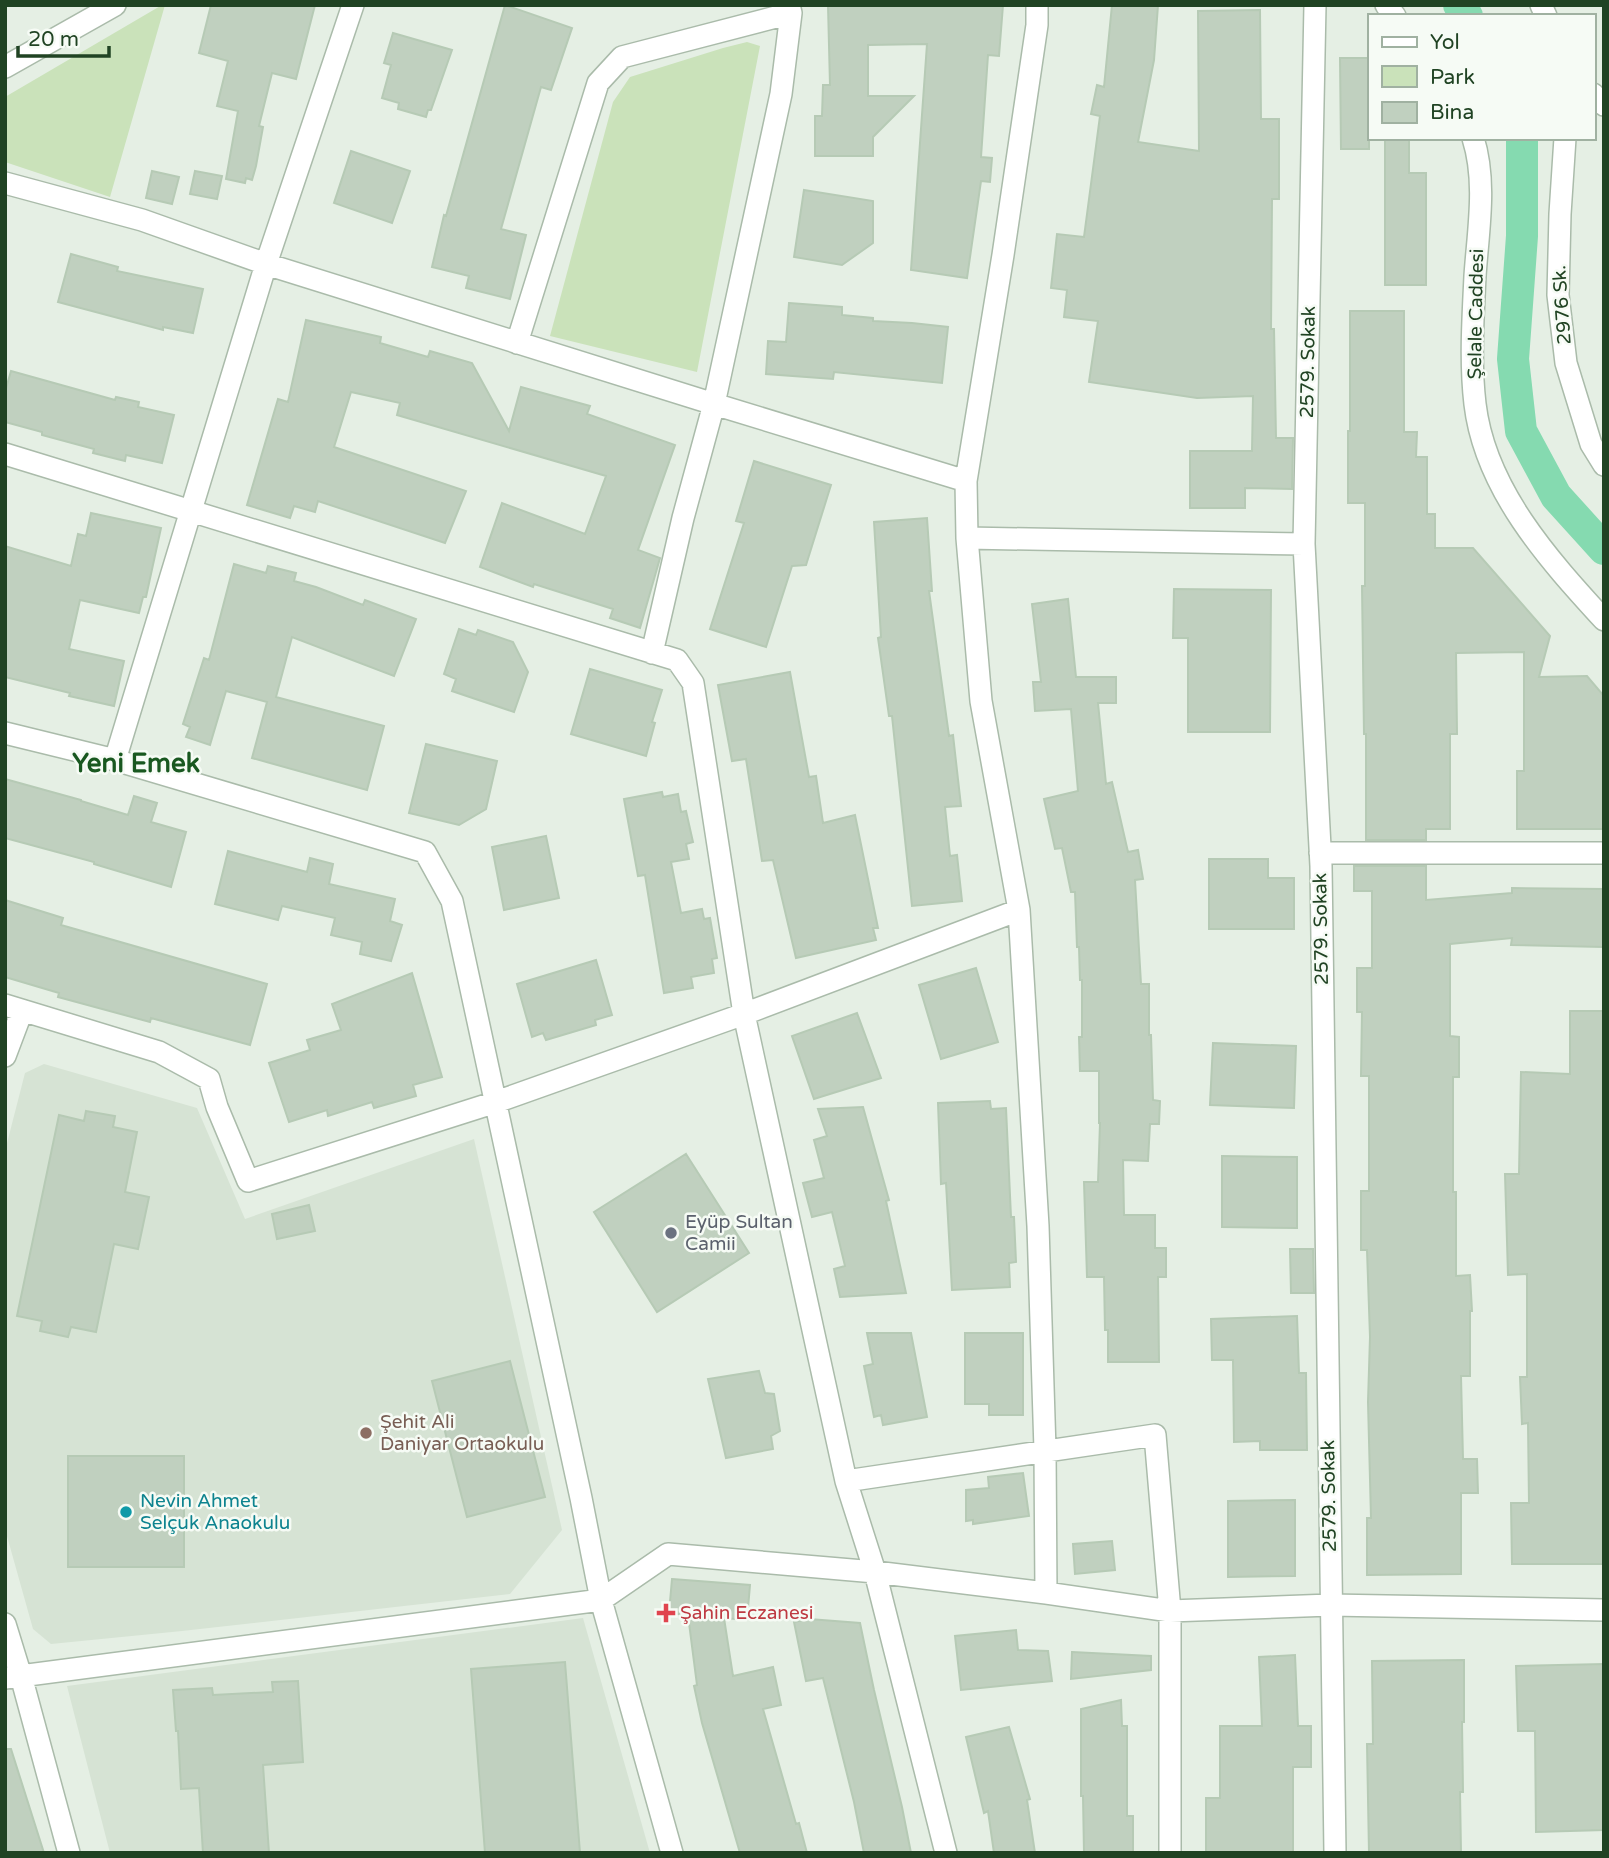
<svg xmlns="http://www.w3.org/2000/svg" width="1609" height="1858" font-family="'Varela Round',sans-serif">
<rect width="100%" height="100%" fill="#e5efe4"/>
<path fill="#d6e3d4" d="M 44,1064 L 197,1108 L 245,1219 L 474,1139 L 562,1530 L 510,1594 L 182,1631 L 51,1644 L 33,1629 L 5,1529 L 5,1151 L 25,1073 Z
M 583,1618 L 650,1853 L 110,1853 L 67,1686 Z"/>
<path fill="#cae2ba" d="M 162,5 L 165,5 L 110,197 L 5,162 L 5,97 Z
M 747,42 L 760,46 L 697,372 L 550,336 L 613,102 L 630,77 L 723,48 Z"/>
<g fill="none" stroke-linecap="round" stroke-linejoin="round">
<path stroke="#85dab0" stroke-width="32" d="M 1459,5 L 1467,16
M 1522,138 L 1522,236 L 1513,359 L 1521,431 L 1556,496 L 1604,549"/>
</g>
<path fill="#c0d0bf" stroke="#b6cab5" stroke-width="2" d="M 211,5 L 315,5 L 296,79 L 272,73 L 259,126 L 263,127 L 256,166 L 252,180 L 246,178 L 245,183 L 226,179 L 238,111 L 217,106 L 228,61 L 199,53 Z
M 505,5 L 572,28 L 551,90 L 541,87 L 501,229 L 526,235 L 510,299 L 466,288 L 469,276 L 432,267 L 444,215 L 446,216 Z
M 828,5 L 1003,5 L 999,56 L 988,55 L 981,157 L 992,158 L 990,182 L 981,181 L 967,278 L 911,270 L 927,44 L 868,45 L 868,96 L 914,96 L 873,137 L 873,156 L 815,156 L 815,116 L 822,116 L 823,85 L 830,85 Z
M 1112,5 L 1158,5 L 1154,60 L 1138,142 L 1199,151 L 1198,11 L 1260,10 L 1261,119 L 1279,119 L 1279,199 L 1272,199 L 1271,329 L 1274,329 L 1276,438 L 1293,438 L 1292,489 L 1245,488 L 1245,508 L 1190,508 L 1190,451 L 1252,451 L 1253,396 L 1197,398 L 1089,382 L 1098,321 L 1064,317 L 1067,290 L 1051,288 L 1057,234 L 1084,237 L 1100,116 L 1091,114 L 1097,85 L 1104,87 Z
M 393,33 L 452,50 L 431,110 L 428,110 L 426,117 L 398,109 L 399,103 L 382,98 L 391,65 L 384,63 Z
M 1340,58 L 1369,58 L 1369,149 L 1341,149 Z
M 1385,138 L 1409,138 L 1409,173 L 1426,173 L 1426,285 L 1385,285 Z
M 351,151 L 410,171 L 392,223 L 334,203 Z
M 152,171 L 179,177 L 172,204 L 146,198 Z
M 195,171 L 222,176 L 217,199 L 190,194 Z
M 804,190 L 873,201 L 873,243 L 842,265 L 794,257 Z
M 71,254 L 118,267 L 117,271 L 203,289 L 193,333 L 163,327 L 163,330 L 58,302 Z
M 789,303 L 842,307 L 842,315 L 873,318 L 873,321 L 912,323 L 948,327 L 942,383 L 834,372 L 833,379 L 766,374 L 768,341 L 786,342 Z
M 1350,311 L 1404,311 L 1404,432 L 1417,432 L 1416,457 L 1427,457 L 1427,514 L 1435,514 L 1435,548 L 1473,548 L 1550,636 L 1539,677 L 1587,676 L 1604,696 L 1604,829 L 1517,829 L 1517,771 L 1524,771 L 1524,652 L 1456,653 L 1457,734 L 1450,734 L 1450,829 L 1426,829 L 1426,840 L 1366,840 L 1366,734 L 1364,734 L 1362,586 L 1365,586 L 1365,503 L 1348,503 L 1348,431 L 1350,431 Z
M 306,320 L 381,337 L 380,343 L 428,357 L 430,351 L 472,363 L 509,431 L 521,387 L 590,406 L 587,414 L 675,445 L 638,550 L 660,558 L 640,628 L 610,618 L 613,609 L 534,584 L 533,587 L 480,567 L 502,503 L 585,534 L 606,476 L 397,415 L 400,403 L 351,392 L 334,447 L 466,491 L 445,543 L 318,501 L 315,512 L 294,506 L 290,518 L 247,505 L 278,399 L 288,402 Z
M 11,371 L 115,400 L 116,397 L 139,402 L 138,407 L 174,415 L 162,463 L 126,455 L 125,461 L 93,453 L 94,449 L 42,435 L 42,432 L 5,422 L 5,392 Z
M 754,461 L 831,485 L 806,565 L 792,566 L 766,647 L 710,629 L 744,523 L 736,521 Z
M 91,513 L 161,528 L 146,597 L 143,597 L 139,613 L 80,600 L 69,649 L 124,661 L 114,706 L 69,696 L 70,693 L 5,677 L 5,546 L 71,566 L 78,534 L 86,536 Z
M 927,518 L 932,591 L 929,591 L 949,736 L 953,735 L 961,806 L 945,807 L 950,856 L 957,855 L 962,901 L 912,906 L 892,716 L 889,716 L 878,638 L 881,637 L 874,522 Z
M 234,564 L 266,573 L 268,566 L 296,573 L 294,581 L 316,587 L 363,605 L 365,600 L 416,619 L 394,676 L 292,637 L 276,697 L 384,726 L 367,790 L 252,758 L 267,702 L 226,691 L 210,745 L 186,737 L 190,727 L 183,724 L 204,658 L 209,660 Z
M 1174,589 L 1271,590 L 1270,732 L 1188,732 L 1188,638 L 1173,638 Z
M 1068,599 L 1076,677 L 1116,677 L 1116,703 L 1098,703 L 1106,784 L 1112,782 L 1128,852 L 1138,850 L 1143,879 L 1135,880 L 1141,984 L 1149,984 L 1149,1035 L 1151,1035 L 1153,1100 L 1160,1101 L 1159,1124 L 1150,1124 L 1148,1161 L 1123,1160 L 1124,1215 L 1155,1215 L 1155,1248 L 1166,1248 L 1166,1277 L 1158,1277 L 1159,1362 L 1108,1362 L 1108,1330 L 1105,1330 L 1104,1277 L 1087,1277 L 1084,1182 L 1098,1182 L 1100,1123 L 1099,1123 L 1099,1071 L 1080,1071 L 1079,1037 L 1082,1037 L 1082,980 L 1080,980 L 1079,947 L 1077,947 L 1075,892 L 1071,892 L 1062,848 L 1055,849 L 1044,799 L 1078,791 L 1071,709 L 1035,711 L 1033,682 L 1041,682 L 1032,604 Z
M 459,629 L 476,635 L 478,630 L 513,642 L 528,672 L 514,712 L 452,691 L 456,679 L 444,674 Z
M 590,669 L 662,690 L 652,722 L 655,723 L 646,756 L 571,734 Z
M 790,672 L 809,777 L 816,776 L 823,823 L 855,815 L 878,928 L 873,928 L 876,940 L 796,958 L 773,860 L 762,861 L 746,759 L 732,761 L 718,685 Z
M 426,744 L 497,761 L 486,809 L 459,825 L 409,813 Z
M 5,779 L 81,800 L 81,801 L 128,815 L 134,796 L 157,803 L 151,822 L 186,832 L 171,887 L 94,864 L 94,862 L 5,838 Z
M 662,792 L 663,797 L 678,794 L 681,812 L 686,811 L 693,842 L 686,844 L 689,859 L 671,862 L 681,913 L 702,909 L 704,919 L 710,918 L 717,958 L 712,959 L 714,973 L 691,977 L 693,988 L 664,993 L 645,875 L 638,876 L 624,799 Z
M 546,836 L 559,898 L 504,910 L 492,847 Z
M 228,851 L 307,872 L 310,858 L 333,864 L 329,884 L 395,899 L 390,921 L 402,925 L 391,961 L 360,954 L 362,942 L 331,935 L 335,918 L 282,906 L 278,920 L 215,904 Z
M 1209,859 L 1268,859 L 1268,878 L 1294,878 L 1294,929 L 1209,929 Z
M 1354,866 L 1426,866 L 1426,900 L 1512,893 L 1512,888 L 1604,889 L 1603,947 L 1511,945 L 1512,938 L 1450,944 L 1450,1036 L 1459,1037 L 1459,1077 L 1453,1077 L 1453,1192 L 1456,1192 L 1456,1276 L 1470,1275 L 1472,1311 L 1470,1311 L 1470,1376 L 1461,1376 L 1463,1459 L 1477,1459 L 1478,1493 L 1461,1493 L 1461,1574 L 1367,1575 L 1367,1518 L 1371,1518 L 1368,1402 L 1370,1337 L 1367,1250 L 1361,1250 L 1361,1191 L 1369,1191 L 1369,1076 L 1361,1076 L 1362,1012 L 1357,1012 L 1357,968 L 1372,968 L 1372,891 L 1354,891 Z
M 5,900 L 63,918 L 61,925 L 267,984 L 250,1045 L 151,1018 L 150,1022 L 58,997 L 59,993 L 5,977 Z
M 596,960 L 612,1015 L 595,1020 L 596,1025 L 546,1040 L 543,1033 L 532,1037 L 517,984 Z
M 976,968 L 998,1042 L 941,1059 L 919,985 Z
M 412,973 L 442,1077 L 413,1085 L 416,1096 L 374,1108 L 372,1102 L 328,1116 L 327,1110 L 289,1122 L 269,1063 L 310,1050 L 307,1040 L 341,1030 L 332,1004 Z
M 1570,1011 L 1604,1011 L 1604,1564 L 1512,1564 L 1511,1503 L 1529,1503 L 1528,1423 L 1522,1424 L 1520,1377 L 1527,1377 L 1527,1274 L 1508,1275 L 1505,1174 L 1519,1174 L 1521,1072 L 1570,1074 Z
M 857,1013 L 881,1078 L 814,1099 L 792,1036 Z
M 1213,1043 L 1296,1046 L 1294,1108 L 1210,1105 Z
M 990,1101 L 991,1109 L 1006,1108 L 1011,1217 L 1014,1217 L 1016,1262 L 1009,1263 L 1010,1287 L 952,1290 L 946,1183 L 941,1184 L 938,1103 Z
M 863,1107 L 889,1200 L 886,1201 L 906,1293 L 840,1297 L 834,1269 L 845,1266 L 832,1212 L 812,1217 L 803,1183 L 824,1178 L 814,1140 L 827,1136 L 818,1109 Z
M 86,1111 L 115,1116 L 113,1127 L 137,1132 L 125,1192 L 149,1197 L 138,1249 L 114,1244 L 96,1332 L 71,1327 L 68,1337 L 40,1331 L 42,1321 L 17,1316 L 59,1115 L 84,1121 Z
M 686,1154 L 749,1253 L 657,1312 L 594,1212 Z
M 1222,1156 L 1297,1157 L 1297,1228 L 1222,1227 Z
M 309,1205 L 315,1231 L 277,1239 L 272,1214 Z
M 1290,1249 L 1313,1249 L 1314,1293 L 1291,1293 Z
M 1297,1316 L 1299,1373 L 1306,1373 L 1307,1450 L 1260,1450 L 1260,1441 L 1234,1442 L 1233,1360 L 1212,1360 L 1211,1319 Z
M 867,1333 L 911,1333 L 927,1417 L 883,1425 L 881,1415 L 874,1417 L 864,1366 L 873,1364 Z
M 965,1333 L 1023,1333 L 1023,1415 L 989,1415 L 989,1404 L 965,1404 Z
M 510,1361 L 545,1497 L 467,1517 L 432,1381 Z
M 759,1371 L 765,1393 L 774,1394 L 780,1431 L 771,1436 L 773,1449 L 726,1458 L 708,1379 Z
M 68,1456 L 184,1456 L 184,1567 L 68,1567 Z
M 1023,1473 L 1029,1516 L 973,1524 L 973,1520 L 966,1521 L 966,1490 L 989,1488 L 988,1477 Z
M 1295,1500 L 1295,1576 L 1228,1577 L 1228,1501 Z
M 1112,1541 L 1115,1570 L 1075,1574 L 1073,1544 Z
M 672,1579 L 750,1585 L 747,1620 L 724,1618 L 733,1676 L 773,1667 L 781,1705 L 763,1709 L 796,1824 L 799,1823 L 807,1853 L 740,1853 L 702,1723 L 694,1686 L 697,1685 L 688,1615 L 669,1613 Z
M 809,1619 L 860,1623 L 874,1690 L 902,1807 L 911,1853 L 864,1853 L 854,1802 L 823,1678 L 806,1681 L 794,1622 Z
M 1016,1630 L 1018,1650 L 1048,1651 L 1052,1681 L 961,1690 L 955,1636 Z
M 1072,1652 L 1151,1656 L 1151,1670 L 1071,1679 Z
M 1295,1655 L 1298,1726 L 1311,1726 L 1311,1767 L 1293,1767 L 1293,1853 L 1206,1853 L 1206,1798 L 1220,1798 L 1220,1726 L 1262,1726 L 1259,1657 Z
M 1464,1660 L 1464,1722 L 1462,1722 L 1463,1792 L 1460,1792 L 1461,1853 L 1369,1853 L 1367,1744 L 1373,1744 L 1372,1661 Z
M 565,1662 L 580,1853 L 485,1853 L 471,1669 Z
M 1604,1664 L 1604,1830 L 1536,1832 L 1535,1731 L 1518,1731 L 1516,1666 Z
M 298,1681 L 303,1762 L 263,1765 L 269,1853 L 203,1853 L 199,1788 L 181,1789 L 178,1731 L 176,1731 L 173,1690 L 212,1688 L 213,1695 L 273,1692 L 272,1682 Z
M 1121,1700 L 1122,1726 L 1127,1726 L 1127,1816 L 1133,1816 L 1133,1853 L 1084,1853 L 1083,1796 L 1081,1796 L 1081,1709 Z
M 1009,1727 L 1030,1799 L 1027,1800 L 1035,1853 L 994,1853 L 988,1811 L 984,1813 L 966,1737 Z
M 5,1749 L 11,1749 L 44,1853 L 5,1853 Z"/>
<g fill="none" stroke-linecap="round" stroke-linejoin="round">
<defs>
<path id="minor" d="M 1037,5 L 1037,25 L 1003,255 L 966,481 L 967,538 L 981,701 L 1019,910 L 1038,1226 L 1045,1450 L 1046,1593
M 1315,5 L 1304,544 L 1321,866 L 1335,1853
M 1386,5 L 1395,16
M 1541,5 L 1546,16
M 5,67 L 115,5
M 1593,94 L 1604,105
M 1473,138 C 1487,182 1478,231 1475,276 C 1473,319 1470,361 1475,404 C 1485,489 1548,559 1604,620
M 1565,138 L 1560,214 L 1558,295 L 1566,363 L 1591,444 L 1604,465
M 5,183 L 142,220 L 266,264 L 714,404 L 966,481
M 517,343 L 598,83 L 622,57 L 791,13
M 5,454 L 677,660 L 693,683 L 744,1014 L 846,1481 L 875,1572 L 946,1853
M 967,538 L 1304,544
M 652,653 L 683,518 L 714,404 L 781,94 L 791,13 L 789,5
M 5,733 L 115,760 L 425,852 L 452,901 L 581,1498 L 601,1600 L 672,1853
M 115,760 L 266,264 L 353,5
M 1320,853 L 1604,853
M 5,1005 L 159,1052 L 209,1079 L 217,1107 L 248,1181 L 496,1102 L 744,1014 L 1019,910
M 5,1056 L 22,1011
M 846,1481 L 1155,1435 L 1170,1611 L 1170,1853
M 5,1624 L 21,1676 L 69,1853
M 5,1678 L 601,1600 L 668,1554 L 875,1572 L 1046,1593 L 1170,1611 L 1330,1605 L 1604,1610"/>
</defs>
<use href="#minor" stroke="#aba" stroke-width="24"/>
<use href="#minor" stroke="#fff" stroke-width="21"/>
</g>
<circle fill="#6b7280" stroke="#f6fbf5" stroke-width="2.5" cx="671" cy="1233" r="7"/>
<circle fill="#8d6e63" stroke="#f6fbf5" stroke-width="2.5" cx="366" cy="1433" r="7"/>
<circle fill="#0f9aa8" stroke="#f6fbf5" stroke-width="2.5" cx="126" cy="1512" r="7"/>
<path fill="#e0444e" stroke="#f6fbf5" stroke-width="2.5" d="M662.5 1602.5h7v7h7v7h-7v7h-7v-7h-7v-7h7z"/>
<g text-anchor="middle" dominant-baseline="central" stroke-width="5" stroke-linejoin="round" paint-order="stroke">
<g font-size="19" fill="#204323" stroke="#f6fbf5">
<text transform="translate(1562 305) rotate(-94)">2976 Sk.</text>
<text transform="translate(1476 314) rotate(-89)">Şelale Caddesi</text>
<text transform="translate(1308 362) rotate(-89)">2579. Sokak</text>
<text transform="translate(1321 929) rotate(-91)">2579. Sokak</text>
<text transform="translate(1329 1496) rotate(-91)">2579. Sokak</text>
</g>
<g font-size="19" fill="#5b616d" stroke="#f6fbf5" text-anchor="start">
<text x="685" y="1222">Eyüp Sultan<tspan x="685" dy="22">Camii</tspan></text>
</g>
<g font-size="19" fill="#785e54" stroke="#f6fbf5" text-anchor="start">
<text x="380" y="1422">Şehit Ali<tspan x="380" dy="22">Daniyar Ortaokulu</tspan></text>
</g>
<g font-size="19" fill="#0d838f" stroke="#f6fbf5" text-anchor="start">
<text x="140" y="1501">Nevin Ahmet<tspan x="140" dy="22">Selçuk Anaokulu</tspan></text>
</g>
<g font-size="19" fill="#be3a42" stroke="#f6fbf5" text-anchor="start">
<text x="680" y="1613">Şahin Eczanesi</text>
</g>
<g font-size="26" font-weight="bold" fill="#195820" stroke="#f6fbf5">
<text x="136" y="763">Yeni Emek</text>
</g>
</g>
<rect width="1609" height="1858" fill="none" stroke="#204323" stroke-width="14"/>
<rect x="1368" y="14" width="228" height="126" fill="#f6fbf5" stroke="#a0b1a1" stroke-width="2"/>
<rect x="1382" y="37" width="35" height="10" fill="#ffffff" stroke="#a0b1a1" stroke-width="2"/>
<text x="1430" y="49" font-size="21" fill="#204323">Yol</text>
<rect x="1382" y="66" width="35" height="21" fill="#cae2ba" stroke="#a0b1a1" stroke-width="2"/>
<text x="1430" y="84" font-size="21" fill="#204323">Park</text>
<rect x="1382" y="102" width="35" height="21" fill="#c0d0bf" stroke="#a0b1a1" stroke-width="2"/>
<text x="1430" y="119" font-size="21" fill="#204323">Bina</text>
<path d="M18 46v10h91v-10" fill="none" stroke="#204323" stroke-width="3.5"/>
<text x="28" y="46" font-size="21" fill="#204323" stroke="#f6fbf5" stroke-width="5" paint-order="stroke">20 m</text>
</svg>
